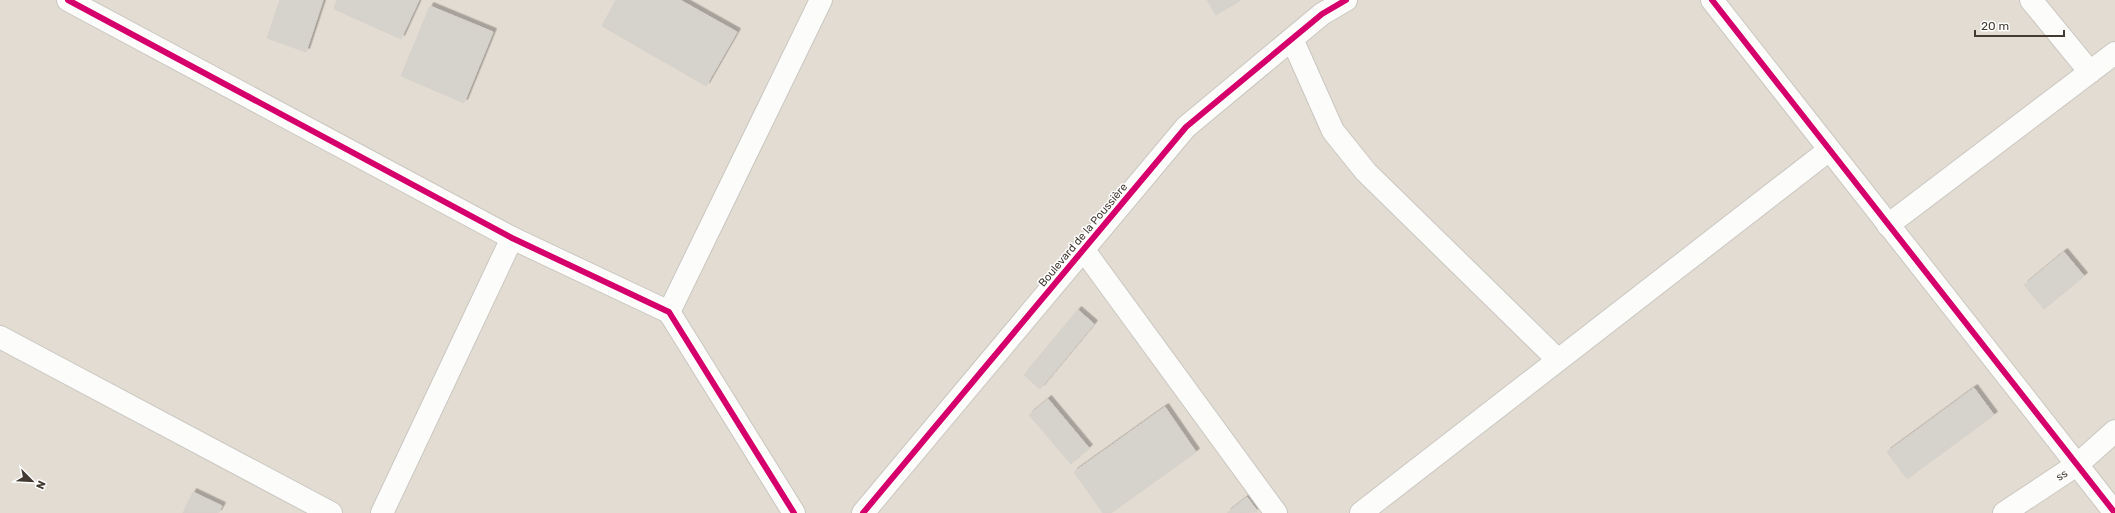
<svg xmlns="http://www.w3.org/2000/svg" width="2115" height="513" font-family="Rubik,sans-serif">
<defs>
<filter id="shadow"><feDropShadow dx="3.5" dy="-3.5" stdDeviation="0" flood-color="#0004"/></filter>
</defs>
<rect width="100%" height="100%" fill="#eeebe5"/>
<path fill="#e3dcd2" d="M 0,0 L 2115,0 L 2115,513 L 0,513 Z"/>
<path fill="#d6d2cc" stroke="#d6d2cb" filter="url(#shadow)" d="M 280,0 L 323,0 L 306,52 L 267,38 Z
M 337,0 L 419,0 L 401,39 L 334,9 Z
M 616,0 L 680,0 L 737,32 L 706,86 L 602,26 Z
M 1207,0 L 1241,0 L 1216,15 Z
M 430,6 L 493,32 L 464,103 L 401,76 Z
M 2064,252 L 2084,276 L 2044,309 L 2024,285 Z
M 1078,310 L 1094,324 L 1040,389 L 1024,375 Z
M 1974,388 L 1994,415 L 1907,479 L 1887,452 Z
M 1048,399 L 1089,448 L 1071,464 L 1029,415 Z
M 1165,407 L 1196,452 L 1111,513 L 1103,513 L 1074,472 Z
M 193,492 L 222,506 L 218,513 L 183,513 Z
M 1247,497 L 1258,512 L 1227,513 Z"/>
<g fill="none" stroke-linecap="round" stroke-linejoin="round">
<defs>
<g id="minor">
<path d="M 68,0 L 512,238 L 669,312 L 794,513"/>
<path d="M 1712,0 L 2115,513"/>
<path d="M 2031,0 L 2090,72"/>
<path d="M 1292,39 L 1333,131 L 1366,172 L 1557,359"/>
<path d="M 1888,225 L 2115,53"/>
<path d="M 1083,249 L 1276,513"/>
<path d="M 669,312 L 821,0"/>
<path d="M 0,337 L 331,513"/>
<path d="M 382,513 L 512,238"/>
<path d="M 863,513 L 1186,127 L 1322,14 L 1346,0"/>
<path d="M 1361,513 L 1829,150"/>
<path id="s1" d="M 2004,513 L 2078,464 L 2115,431"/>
</g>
</defs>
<use href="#minor" stroke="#cac7c1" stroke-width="24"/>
<use href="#minor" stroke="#fcfcfb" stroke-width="22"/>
<defs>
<path id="cycleway" d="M 68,0 L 512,238 L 669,312 L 794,513
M 1712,0 L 2115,513
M 863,513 L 1186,127 L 1322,14 L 1346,0"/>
</defs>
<use href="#cycleway" stroke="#fff" stroke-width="8"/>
<use href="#cycleway" stroke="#d6006c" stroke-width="6"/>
</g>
<g text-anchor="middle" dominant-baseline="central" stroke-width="3" stroke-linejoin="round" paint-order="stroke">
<g font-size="11" fill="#433b32" stroke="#fff">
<text transform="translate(1083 235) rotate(-50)">Boulevard de la Poussière</text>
<text stroke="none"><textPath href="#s1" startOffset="69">ss</textPath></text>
</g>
</g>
<g transform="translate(32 481) rotate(114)" stroke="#ffffff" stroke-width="3" paint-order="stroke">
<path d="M0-3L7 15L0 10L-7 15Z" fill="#433b32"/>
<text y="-6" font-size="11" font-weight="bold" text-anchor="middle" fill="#433b32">N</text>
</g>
<path d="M1975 30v6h89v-6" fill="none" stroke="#433b32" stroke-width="2"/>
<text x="1981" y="30" font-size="12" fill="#433b32" stroke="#ffffff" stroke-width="3" paint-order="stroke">20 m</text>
</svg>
